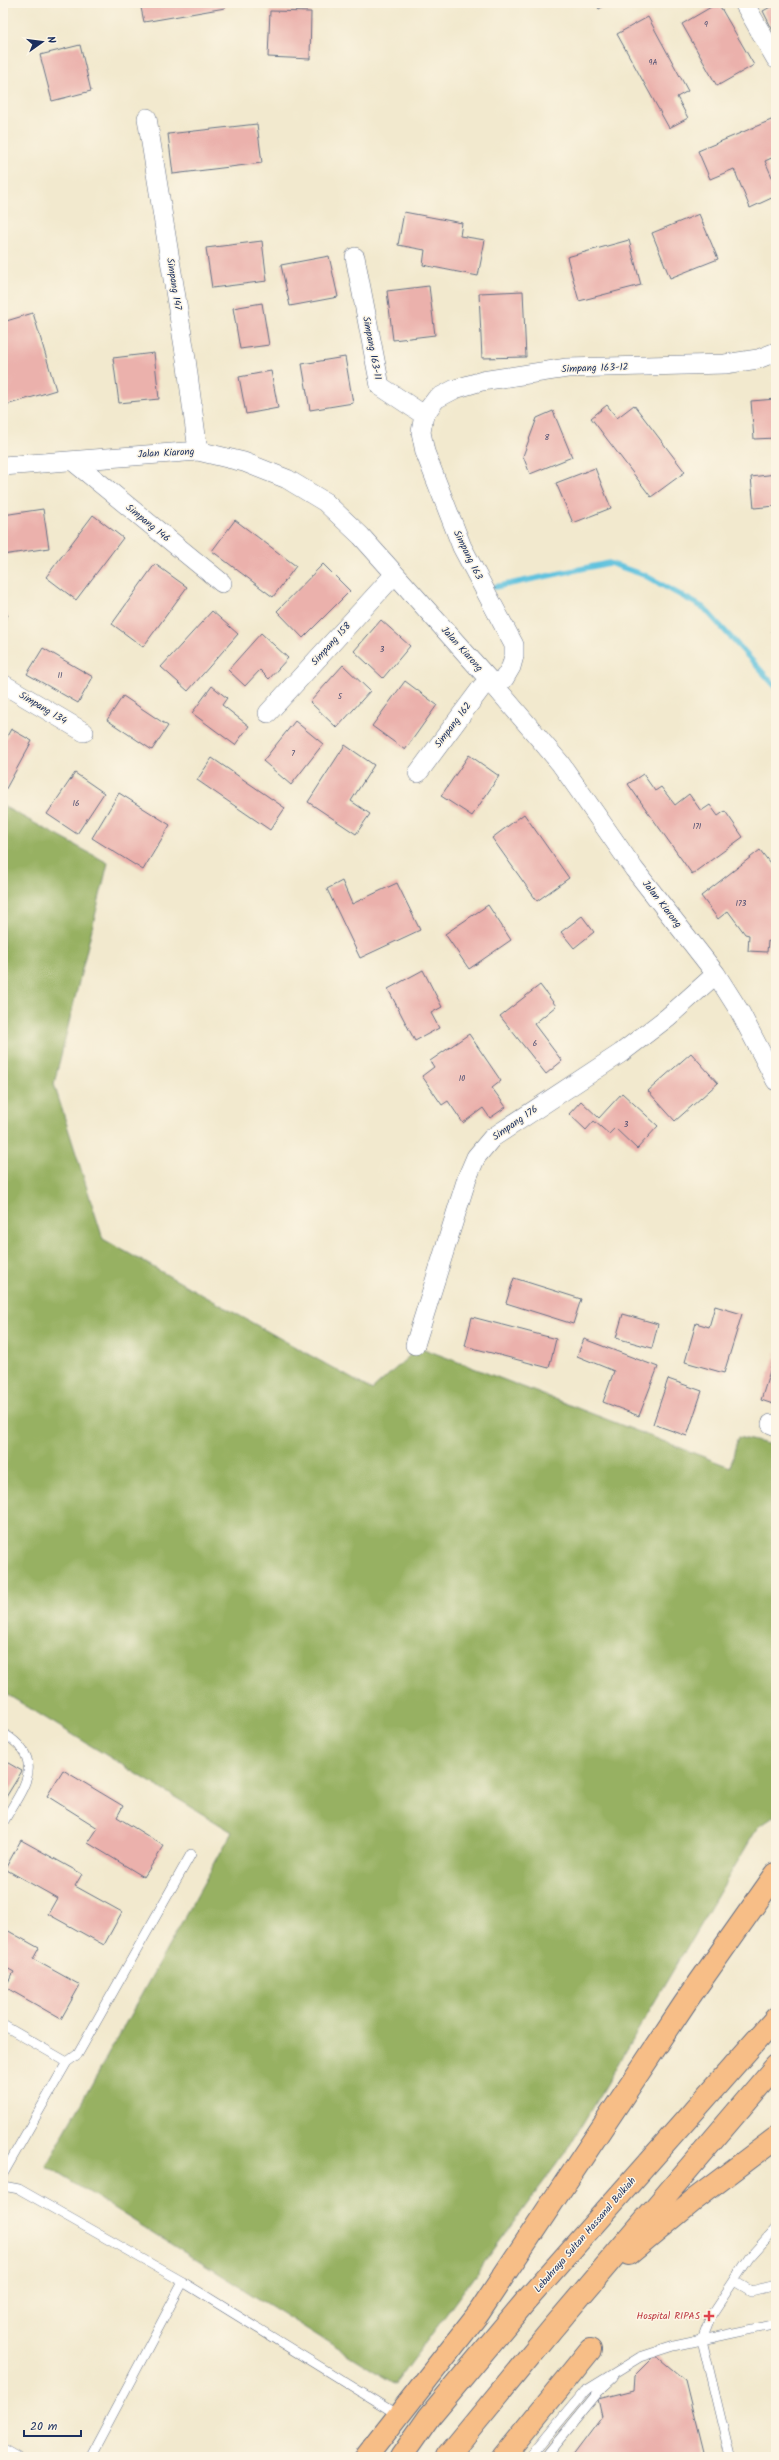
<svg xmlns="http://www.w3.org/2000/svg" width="779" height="2460" font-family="Kalam,sans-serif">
<rect width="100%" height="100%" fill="#fcf5e5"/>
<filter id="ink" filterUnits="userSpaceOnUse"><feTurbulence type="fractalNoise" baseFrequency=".025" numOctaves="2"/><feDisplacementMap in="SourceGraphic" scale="8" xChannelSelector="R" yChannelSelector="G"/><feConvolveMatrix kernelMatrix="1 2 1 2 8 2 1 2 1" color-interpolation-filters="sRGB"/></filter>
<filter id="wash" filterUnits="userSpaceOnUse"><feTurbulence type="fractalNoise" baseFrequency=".012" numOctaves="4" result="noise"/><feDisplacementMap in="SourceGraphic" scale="16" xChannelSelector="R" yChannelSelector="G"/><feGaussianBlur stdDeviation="0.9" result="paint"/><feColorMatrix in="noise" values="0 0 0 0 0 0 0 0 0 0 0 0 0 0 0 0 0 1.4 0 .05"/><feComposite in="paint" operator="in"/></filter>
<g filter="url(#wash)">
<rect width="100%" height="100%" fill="#f2e9ce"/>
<path fill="#97b162" stroke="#597060" d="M 3,806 L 108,863 L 54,1084 L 103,1239 L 372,1390 L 419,1347 L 730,1467 L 738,1437 L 776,1446 L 776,1814 L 758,1827 L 567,2150 L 395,2384 L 46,2166 L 232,1832 L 3,1692 Z"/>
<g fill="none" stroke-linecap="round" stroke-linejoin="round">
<path stroke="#60c2de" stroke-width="5.5" d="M 495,587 L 609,563 L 644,575 L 704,608 L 776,687"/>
</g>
<g id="blocks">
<path fill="#ebb1ac" d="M 140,3 L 224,3 L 225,8 L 144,22 Z
M 595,3 L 609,3 L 599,9 Z
M 718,3 L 754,65 L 717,86 L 682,24 Z
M 776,4 L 776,37 L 763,11 Z
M 270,11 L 311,12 L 310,59 L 268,57 Z
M 648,17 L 688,91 L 677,97 L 688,118 L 669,128 L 617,34 Z
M 80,45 L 91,91 L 52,101 L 40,55 Z
M 776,118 L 776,156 L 765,161 L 776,186 L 776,196 L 750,208 L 734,169 L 710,179 L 698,151 Z
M 257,124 L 262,163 L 173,174 L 168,134 Z
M 404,212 L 462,223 L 460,236 L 485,240 L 478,276 L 423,265 L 425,250 L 398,245 Z
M 699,214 L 718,259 L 670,278 L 652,233 Z
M 629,240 L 641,285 L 579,301 L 567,257 Z
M 262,241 L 267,281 L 212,288 L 206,248 Z
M 329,256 L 338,297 L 290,306 L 281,265 Z
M 429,286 L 435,335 L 393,340 L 387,291 Z
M 523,291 L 526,357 L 482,358 L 479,293 Z
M 262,303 L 269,345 L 240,349 L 233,308 Z
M 33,313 L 56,390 L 3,406 L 3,322 Z
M 154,353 L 159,399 L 119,403 L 113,358 Z
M 345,357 L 353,403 L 310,410 L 302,364 Z
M 271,371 L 278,408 L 246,414 L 239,377 Z
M 776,399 L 776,438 L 754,439 L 751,401 Z
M 607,405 L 617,418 L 634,405 L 685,472 L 651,497 L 591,418 Z
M 553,411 L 572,457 L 530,474 L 523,456 L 537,418 Z
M 595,468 L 611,508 L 573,523 L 556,483 Z
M 776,474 L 776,506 L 754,508 L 751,477 Z
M 43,509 L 49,548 L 3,555 L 3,515 Z
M 93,515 L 123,538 L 76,600 L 46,577 Z
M 235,520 L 296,566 L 273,597 L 212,551 Z
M 155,564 L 187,587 L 143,647 L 112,624 Z
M 323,564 L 350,591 L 303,638 L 277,611 Z
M 212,611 L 238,634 L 188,691 L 161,667 Z
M 3,613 L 8,615 L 3,623 Z
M 381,620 L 410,646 L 383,678 L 354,651 Z
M 776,627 L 776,637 L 771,631 Z
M 261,633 L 288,658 L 269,679 L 260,670 L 245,686 L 228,670 Z
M 43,648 L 93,677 L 78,703 L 27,674 Z
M 343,665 L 370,691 L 337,728 L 310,702 Z
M 405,681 L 437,705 L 405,750 L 372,726 Z
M 212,686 L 227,698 L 222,705 L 249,726 L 235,745 L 192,713 Z
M 123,696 L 168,726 L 152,750 L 107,720 Z
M 295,721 L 323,744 L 291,785 L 263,761 Z
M 11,729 L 32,741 L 3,794 L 3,744 Z
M 345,745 L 374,765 L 351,801 L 370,814 L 356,834 L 308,802 Z
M 469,755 L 499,776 L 472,816 L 441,796 Z
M 212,758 L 285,808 L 270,830 L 197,780 Z
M 75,773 L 104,793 L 77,834 L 47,814 Z
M 643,774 L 655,791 L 661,787 L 675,805 L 689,794 L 701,811 L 710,805 L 718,816 L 725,811 L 743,837 L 692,874 L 628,784 Z
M 119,793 L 170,825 L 143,870 L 92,838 Z
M 524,814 L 569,878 L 537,901 L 492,838 Z
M 760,850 L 776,871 L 776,944 L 768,941 L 767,952 L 748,951 L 749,935 L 745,934 L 728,911 L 718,919 L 701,896 Z
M 342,881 L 352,904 L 397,883 L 420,930 L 360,958 L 327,889 Z
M 488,905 L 511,940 L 469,969 L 445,934 Z
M 582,916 L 594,932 L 574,948 L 561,932 Z
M 423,970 L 442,1007 L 431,1013 L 439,1028 L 415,1041 L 388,989 Z
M 540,985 L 556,1006 L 534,1024 L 562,1061 L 546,1074 L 500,1016 Z
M 469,1034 L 501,1081 L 492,1088 L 506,1107 L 490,1118 L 483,1108 L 463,1123 L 448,1101 L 442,1105 L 422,1076 L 434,1067 L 430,1061 Z
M 691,1053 L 718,1083 L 675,1121 L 648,1091 Z
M 622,1093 L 658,1126 L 637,1149 L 615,1128 L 609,1134 L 594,1121 L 586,1130 L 569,1114 L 581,1101 L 599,1118 Z
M 514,1278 L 581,1299 L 573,1324 L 506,1303 Z
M 715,1306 L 742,1314 L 724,1373 L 685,1362 L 696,1323 L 709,1327 Z
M 623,1314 L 658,1324 L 652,1348 L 616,1338 Z
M 472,1317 L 556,1339 L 549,1368 L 465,1346 Z
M 584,1339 L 658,1367 L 639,1416 L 603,1402 L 614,1371 L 577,1356 Z
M 776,1352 L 776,1405 L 761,1400 Z
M 668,1379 L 702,1391 L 687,1436 L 653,1424 Z
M 3,1760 L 22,1771 L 3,1802 Z
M 63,1770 L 123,1806 L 117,1817 L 164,1846 L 144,1877 L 88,1843 L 98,1828 L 47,1796 Z
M 21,1840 L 82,1874 L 75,1886 L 122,1912 L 104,1945 L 48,1914 L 57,1898 L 5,1869 Z
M 3,1928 L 39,1948 L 33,1959 L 80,1985 L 61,2019 L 5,1987 L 14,1972 L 3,1966 Z
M 655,2355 L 685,2380 L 704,2457 L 572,2457 L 602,2417 L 598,2399 L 634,2390 L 635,2375 Z"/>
</g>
</g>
<g filter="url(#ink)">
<use href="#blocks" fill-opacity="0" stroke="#667085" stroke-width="1"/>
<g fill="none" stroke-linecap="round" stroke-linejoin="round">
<defs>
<path id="lane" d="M 3,1733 C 49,1761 22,1788 3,1823
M 3,2025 L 67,2062
M 3,2174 L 67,2062 L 78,2054 L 191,1854
M 3,2186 L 19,2189 L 183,2282 L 398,2415
M 734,2281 L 751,2291 L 776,2285
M 3,2449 L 17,2457
M 90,2457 L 183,2282
M 530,2457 L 585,2391 L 640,2357 L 674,2346 L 776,2324
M 545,2457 L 600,2390 L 613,2378
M 730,2457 L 702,2340 L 712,2314 L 749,2258 L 776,2228"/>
<path id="street" d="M 744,3 L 776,59
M 147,118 L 186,359 L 198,451
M 355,257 L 380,386 L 424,415
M 74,462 L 222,583
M 3,466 L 198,451 L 244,462 L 287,479 L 325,502 L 361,536 L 395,574 L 493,684 L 560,763 L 634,869 L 716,974 L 740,1012 L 776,1081
M 3,684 L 84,732
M 268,713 L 395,574
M 418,773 L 482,687 L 504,679 L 511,667 L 514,656 L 514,645 L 462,547 L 425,452 L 421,432 L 424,415 L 436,399 L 455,389 L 482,381 L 567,368 L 725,364 L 758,359 L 776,352
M 415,1345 L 467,1178 L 476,1157 L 492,1138 L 621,1053 L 668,1017 L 716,974
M 771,1424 L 776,1426"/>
<path id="primary" d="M 366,2457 L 478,2314 L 685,2003 L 776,1874"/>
<path id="highway" d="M 629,2254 L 694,2200 L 776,2138
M 401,2457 L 429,2417 L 525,2302 L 776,2018
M 447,2457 L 552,2329 L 776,2066
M 503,2457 L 590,2350"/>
</defs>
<use href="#lane" stroke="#667085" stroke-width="10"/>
<use href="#street" stroke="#667085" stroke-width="20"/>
<use href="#primary" stroke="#667085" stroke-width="24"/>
<use href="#highway" stroke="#667085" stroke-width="24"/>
<use href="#lane" stroke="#fff" stroke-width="9"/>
<use href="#street" stroke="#fff" stroke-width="19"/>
<use href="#primary" stroke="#f7be87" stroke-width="22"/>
<use href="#highway" stroke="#f7be87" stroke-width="22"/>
</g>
</g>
<path fill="#e0444e" stroke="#fcf5e5" stroke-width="1.5" d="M707 2310h4v4h4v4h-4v4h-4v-4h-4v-4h4z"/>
<g text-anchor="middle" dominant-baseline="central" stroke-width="3" stroke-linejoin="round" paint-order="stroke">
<g font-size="8" fill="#4f5072">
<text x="706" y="24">9</text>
<text x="653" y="62">9A</text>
<text x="547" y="437">8</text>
<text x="382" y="649">3</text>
<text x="60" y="675">11</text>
<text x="340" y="696">5</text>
<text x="293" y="753">7</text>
<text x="76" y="803">16</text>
<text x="697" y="826">171</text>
<text x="741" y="903">173</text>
<text x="535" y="1043">6</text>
<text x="462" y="1078">10</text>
<text x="626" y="1124">3</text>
</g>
<g font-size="10" fill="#1b2f5e" stroke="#fcf5e5">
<text transform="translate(174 284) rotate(81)">Simpang 147</text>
<text transform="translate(372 348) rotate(79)">Simpang 163-11</text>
<text transform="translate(595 368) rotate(-2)">Simpang 163-12</text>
<text transform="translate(166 453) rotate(-3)">Jalan Kiarong</text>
<text transform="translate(148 523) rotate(39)">Simpang 146</text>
<text transform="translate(468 555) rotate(64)">Simpang 163</text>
<text transform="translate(331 644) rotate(-48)">Simpang 158</text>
<text transform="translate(462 649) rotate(48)">Jalan Kiarong</text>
<text transform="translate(43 708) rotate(31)">Simpang 134</text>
<text transform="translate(453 725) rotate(-53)">Simpang 162</text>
<text transform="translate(662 904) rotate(52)">Jalan Kiarong</text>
<text transform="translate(515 1123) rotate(-35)">Simpang 176</text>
<text transform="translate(585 2235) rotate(-49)">Lebuhraya Sultan Hassanal Bolkiah</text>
</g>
<g font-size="10" fill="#be3a42" stroke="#fcf5e5" text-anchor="end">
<text x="700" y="2316">Hospital RIPAS</text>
</g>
</g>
<rect width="779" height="2460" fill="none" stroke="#fcf5e5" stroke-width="16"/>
<g transform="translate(42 42) rotate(76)" stroke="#fcf5e5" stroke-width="3" paint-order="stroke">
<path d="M0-3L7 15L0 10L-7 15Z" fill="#1b2f5e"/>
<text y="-6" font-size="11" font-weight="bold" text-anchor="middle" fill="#1b2f5e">N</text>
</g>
<path d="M24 2430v6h57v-6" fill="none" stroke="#1b2f5e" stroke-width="2"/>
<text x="30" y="2430" font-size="12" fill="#1b2f5e" stroke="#fcf5e5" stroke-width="3" paint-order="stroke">20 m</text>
</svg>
